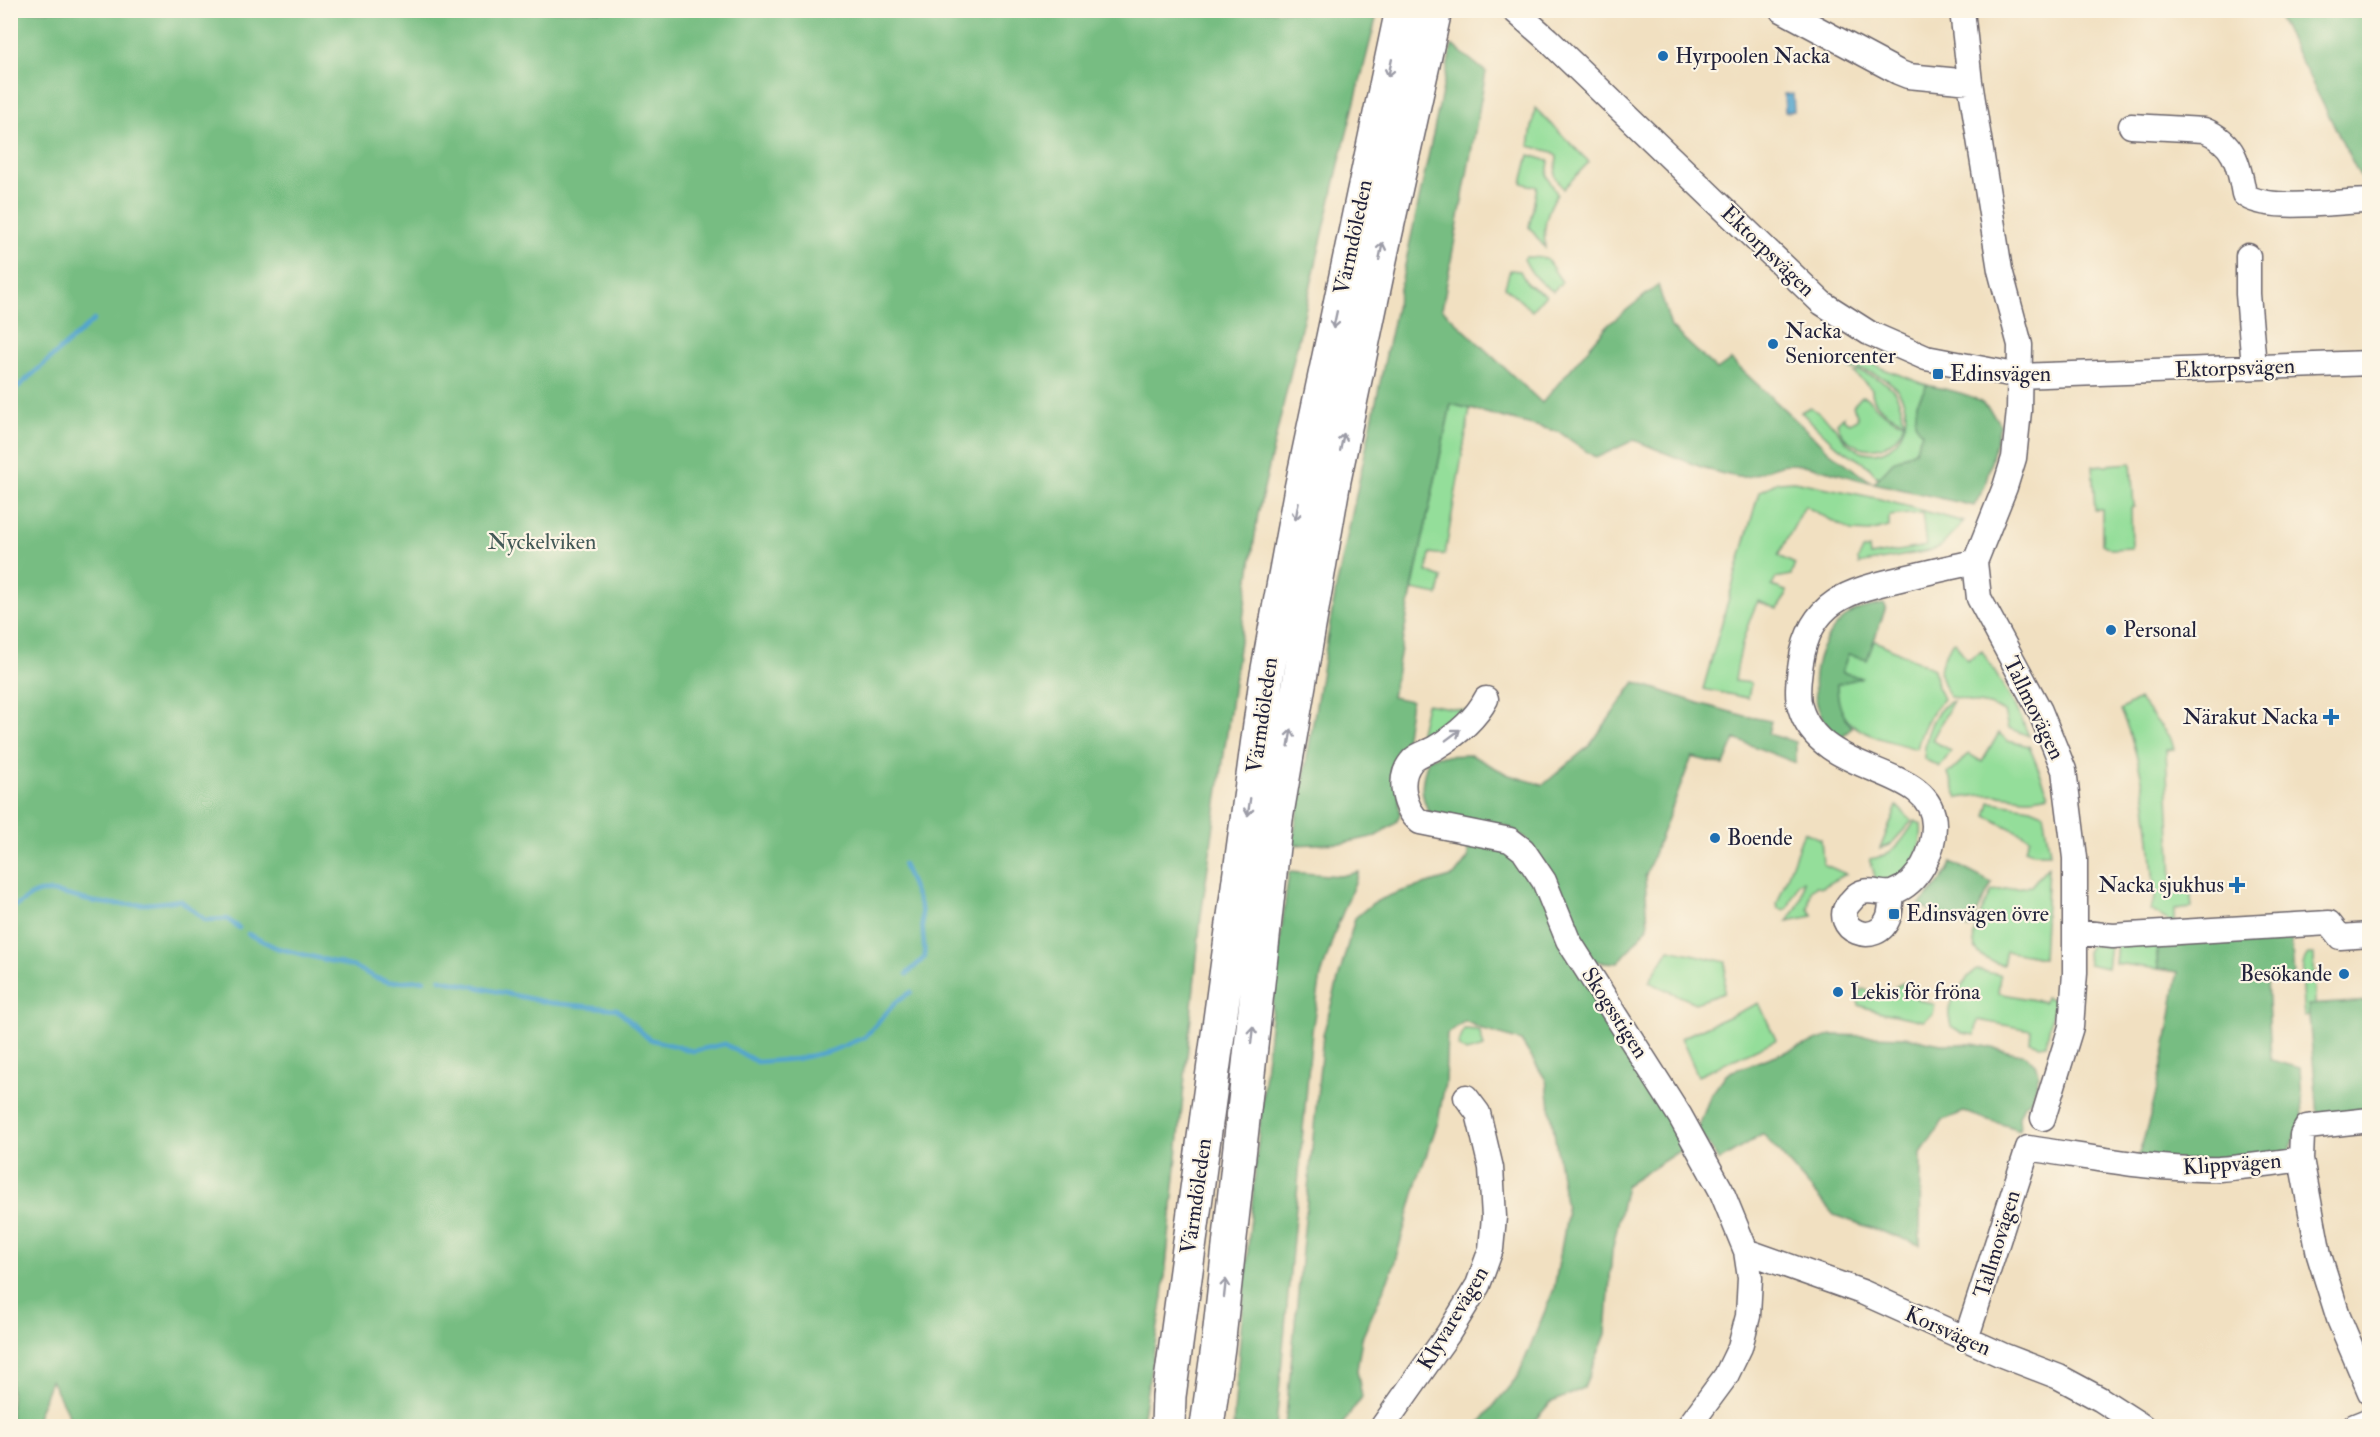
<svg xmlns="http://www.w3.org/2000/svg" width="2380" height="1437" font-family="'IM FELL Double Pica',serif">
<rect width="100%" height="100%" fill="#fcf5e5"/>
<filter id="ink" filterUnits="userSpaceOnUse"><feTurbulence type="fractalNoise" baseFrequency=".0167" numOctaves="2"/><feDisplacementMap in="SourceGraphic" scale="12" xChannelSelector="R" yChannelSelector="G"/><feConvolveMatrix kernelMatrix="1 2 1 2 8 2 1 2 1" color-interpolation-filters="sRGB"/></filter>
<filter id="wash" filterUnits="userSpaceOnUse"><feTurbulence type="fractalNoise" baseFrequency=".008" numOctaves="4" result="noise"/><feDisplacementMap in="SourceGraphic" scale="24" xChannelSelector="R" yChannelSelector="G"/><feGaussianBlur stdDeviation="1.35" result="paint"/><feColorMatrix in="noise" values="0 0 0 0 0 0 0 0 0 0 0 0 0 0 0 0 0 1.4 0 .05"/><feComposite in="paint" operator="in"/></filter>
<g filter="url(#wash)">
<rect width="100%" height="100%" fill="#f1e0c1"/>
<path fill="#94de9a" stroke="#5b806a" stroke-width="1.5" d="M 1535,108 L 1589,162 L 1563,189 L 1555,176 L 1557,157 L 1553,152 L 1529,146 Z
M 1529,155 L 1549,161 L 1547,176 L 1557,194 C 1546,212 1543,227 1545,248 L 1529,227 L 1537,187 L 1522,183 Z
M 1526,257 L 1546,258 L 1562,282 L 1553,291 C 1539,283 1531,274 1524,259 Z
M 1510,270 L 1520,271 L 1527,284 L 1546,295 L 1532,311 L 1505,287 Z
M 1860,356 L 1881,368 L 1927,385 L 1917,403 L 1922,433 L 1915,451 L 1893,462 L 1878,478 L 1868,466 L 1834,444 L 1801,412 L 1810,407 C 1817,412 1826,418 1832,424 C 1840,433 1846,445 1858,450 C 1903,468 1928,397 1879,376 C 1869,372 1862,368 1852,370 L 1848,367 Z
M 1859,371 C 1890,383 1899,387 1904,421 C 1890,416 1871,406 1872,389 L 1854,373 Z
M 1862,396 C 1870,398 1871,403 1877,408 C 1885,415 1894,420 1904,423 C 1893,460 1845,454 1837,423 L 1844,416 L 1844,420 L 1850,423 L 1858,418 L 1853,406 Z
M 1451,404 L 1470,409 L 1445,555 L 1430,553 L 1427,572 L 1442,578 L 1438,595 L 1412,590 Z
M 2131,463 L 2134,507 L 2131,508 L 2132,548 L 2111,549 L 2102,544 L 2102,510 L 2095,510 L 2092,466 Z
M 1794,481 L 1876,498 L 1964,522 L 1944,543 L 1934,550 L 1859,564 L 1858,559 L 1863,550 L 1869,548 L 1870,556 L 1926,546 L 1922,513 L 1889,516 L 1889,527 L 1869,532 L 1851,531 L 1805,506 L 1778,556 L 1795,564 L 1791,575 L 1776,578 L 1772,586 L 1786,591 L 1786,596 L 1777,609 L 1758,601 C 1745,627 1739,652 1735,681 L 1751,683 L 1748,698 L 1703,689 L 1759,492 L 1778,482 Z
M 1873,640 L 1934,669 L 1937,686 L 1943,699 C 1929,714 1921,729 1917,749 C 1884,739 1831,732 1837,685 C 1838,676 1845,664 1848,654 Z
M 1952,642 L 1955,642 L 1967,660 L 1982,651 L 2016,707 L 2029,736 L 2008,728 L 2004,712 C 1993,705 1984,704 1972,702 C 1963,700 1958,696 1949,697 C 1935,669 1939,668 1952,642 Z
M 2139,699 L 2171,739 L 2174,749 L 2166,750 L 2172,882 L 2178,887 L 2190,887 L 2192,908 L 2174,910 L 2174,924 L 2150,910 L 2155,898 C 2149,834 2148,769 2120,710 Z
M 1953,701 L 1932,740 L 1951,751 L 1940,767 L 1924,759 C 1925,738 1931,710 1953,701 Z
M 1426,704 L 1469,711 L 1470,717 L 1417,745 Z
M 1999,733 L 2008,741 L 2029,746 L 2049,795 C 2025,801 2019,796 1996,795 C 1983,794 1971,796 1958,798 L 1948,774 L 1969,754 L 1982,762 Z
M 1990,802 L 2031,808 L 2043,813 L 2050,853 L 2034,853 L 2025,849 L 2030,838 L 1986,816 Z
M 1897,806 L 1912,821 L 1890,845 L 1880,849 Z
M 1915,821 L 1921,824 C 1923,842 1916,866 1900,877 C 1895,881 1884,882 1877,884 L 1870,859 C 1894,856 1903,840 1915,821 Z
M 1804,832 L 1821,839 L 1823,864 L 1846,874 L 1823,887 L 1816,886 L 1811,890 L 1808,909 L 1813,916 L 1787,921 C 1797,911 1804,895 1803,881 L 1798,884 L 1788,908 L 1784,910 L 1778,908 L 1777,904 Z
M 2048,866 L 2043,958 L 2006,951 L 2003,965 C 1997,963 1990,961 1985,958 C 1959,944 1984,909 1992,891 L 2031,886 Z
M 2117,943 L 2156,944 L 2158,969 L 2115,963 Z
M 2091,945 L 2110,946 L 2107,968 L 2088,964 L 2087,952 Z
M 1669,949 L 1726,962 L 1724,993 L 1695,1003 L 1649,982 Z
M 2308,955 L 2314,955 L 2315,1005 L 2309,1005 L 2309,1015 L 2304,1016 C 2303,1002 2298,964 2308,955 Z
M 1977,970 L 2000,975 L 1998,993 L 2044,1002 L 2045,997 L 2055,1000 L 2046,1044 L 2040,1045 L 2030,1042 L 2031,1030 L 1978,1020 L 1975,1035 L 1962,1033 L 1951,1026 C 1950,1021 1948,1016 1949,1011 C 1952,999 1966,975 1977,970 Z
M 1903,983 L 1916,998 L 1935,1005 L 1933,1014 L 1923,1021 C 1901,1015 1880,1014 1859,1005 L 1857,996 L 1862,989 L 1890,996 L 1895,987 Z
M 1759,1003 L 1776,1040 L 1698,1076 L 1681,1038 Z
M 1464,1029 L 1479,1030 L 1484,1047 L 1466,1052 L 1458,1046 Z"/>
<path fill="#77bd82" stroke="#4c705e" stroke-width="1.5" d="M 10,11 L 1378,11 L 1339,164 L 1258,514 L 1201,916 L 1163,1297 L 1141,1426 L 74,1426 L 51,1380 L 34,1426 L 11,1426 Z
M 2280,11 L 2369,11 L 2369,191 L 2367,190 L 2280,20 Z
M 1452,45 L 1486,72 L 1442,309 L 1542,403 L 1608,325 L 1658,285 L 1671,327 L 1717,370 L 1731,360 L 1830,452 L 1873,483 C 1844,477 1817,464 1787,464 C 1771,465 1754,479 1739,477 C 1711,474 1662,451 1634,440 L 1596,458 L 1559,432 L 1451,404 L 1412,590 L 1392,697 L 1411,701 L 1404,749 L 1397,771 L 1400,814 L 1396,823 L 1376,836 L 1344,843 L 1292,845 L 1336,589 Z
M 1927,385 C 1960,393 1983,393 2000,425 L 1985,486 L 1974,506 L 1874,483 L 1893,462 L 1915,451 L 1922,433 L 1915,423 L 1917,403 Z
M 1884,604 L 1886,607 L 1867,660 L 1848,654 L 1842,672 L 1861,678 L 1837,684 C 1837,702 1841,713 1852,727 L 1840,740 C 1801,708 1809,644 1848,615 C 1858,608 1872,606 1884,604 Z
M 1635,682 L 1698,703 L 1745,716 L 1771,721 L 1768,734 L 1796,742 L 1796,763 L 1735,739 L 1724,765 L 1692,757 L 1645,877 L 1648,927 L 1618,963 L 1590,961 L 1526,838 L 1507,826 L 1430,813 C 1418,794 1422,779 1428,759 L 1437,756 L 1471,755 L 1509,775 L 1543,785 L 1590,745 Z
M 1468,840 C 1504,846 1512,856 1537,881 L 1687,1146 L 1626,1185 L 1612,1251 L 1606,1334 L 1584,1388 L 1550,1403 L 1530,1426 L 1477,1426 L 1518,1376 L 1554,1289 L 1567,1216 L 1546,1080 L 1521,1041 L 1484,1030 L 1465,1021 L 1447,1034 L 1445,1083 L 1438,1122 L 1420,1173 L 1393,1268 L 1362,1338 L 1357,1370 L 1362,1397 L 1341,1426 L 1285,1426 L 1323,1035 L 1355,918 L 1373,903 L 1396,893 L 1454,876 L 1468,858 Z
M 1951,862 L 1992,883 L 1969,929 L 1919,905 C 1931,891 1946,880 1951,862 Z
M 1289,872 L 1341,876 L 1359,872 L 1335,932 L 1321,976 L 1312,1031 L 1276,1426 L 1233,1426 C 1248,1241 1264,1056 1289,872 Z
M 2291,935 L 2294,978 L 2267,980 L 2271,1060 L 2300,1068 L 2303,1117 L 2289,1153 L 2262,1160 L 2137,1160 C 2158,1098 2168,1036 2178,972 L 2158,969 L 2156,944 Z
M 2369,1001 L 2369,1110 L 2318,1115 L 2308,1005 Z
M 1832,1035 L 1906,1037 L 1941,1044 L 1973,1044 L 2026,1055 L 2035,1064 L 2039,1074 L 2031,1100 L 2024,1105 L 2019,1116 L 2020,1130 L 1964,1112 L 1943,1120 L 1921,1153 L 1920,1245 L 1834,1215 L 1763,1134 L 1719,1161 L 1698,1130 L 1710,1096 L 1727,1073 Z"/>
<path fill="#52a5cd" stroke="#3a6484" stroke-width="1.5" d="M 1784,94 L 1793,94 L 1794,111 L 1785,112 Z"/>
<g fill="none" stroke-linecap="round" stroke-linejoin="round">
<path stroke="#52a5cd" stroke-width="4.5" d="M 10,394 L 94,320
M 903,864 L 921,908 L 925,957 L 907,974
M 10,905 L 16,906 C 23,902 32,893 40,892 C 59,890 77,899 95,902 C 124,907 152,904 180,900 L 205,920 L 227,919 L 239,928
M 248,934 L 277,948 L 354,967 L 376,978 L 389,982 L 424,980
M 440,979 L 550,1003 L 617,1009 L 649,1039 L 693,1051 L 725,1044 L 757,1062 L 796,1059 L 831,1051 L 865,1037 L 896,1002 L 911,992"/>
</g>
</g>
<g filter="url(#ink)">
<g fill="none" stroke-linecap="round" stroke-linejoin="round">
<defs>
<path id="minor" d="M 1514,10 L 1547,39 L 1822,303 L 1869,333 L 1926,358 L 2020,376 L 2370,363
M 1782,10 L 1898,72 L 1908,76 L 1970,82
M 2131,126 L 2204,130 C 2234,142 2239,164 2244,194 C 2265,213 2340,201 2370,201
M 2248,256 L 2248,294 L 2254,367
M 1975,562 L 1979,598 L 2040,711 L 2064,770 L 2075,858 L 2075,973 L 2071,1027 L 2043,1118
M 1486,699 C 1475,720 1455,736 1435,748 C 1428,752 1416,755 1411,762 C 1397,779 1404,809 1420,822 L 1510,840 L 1523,850 L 1544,881 L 1568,940 L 1680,1116 L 1721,1190 L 1746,1251 L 1750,1278 L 1748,1316 L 1740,1347 L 1726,1376 L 1689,1426
M 1892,893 C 1891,901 1891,909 1889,916 C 1877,951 1829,928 1849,903 C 1853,899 1857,893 1863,892 C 1873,889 1885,896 1894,892 C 1919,883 1934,851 1934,826 C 1935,762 1821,780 1800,707 C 1796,694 1799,675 1801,662 C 1810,601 1849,591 1900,579 C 1925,573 1950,567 1975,562 L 2005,487 L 2014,458 L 2019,411 L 2020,345 L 2000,270 L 1970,82 L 1962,10
M 2076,932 L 2113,936 L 2329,923 L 2340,937 L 2370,935
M 2301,1159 L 2302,1135 L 2307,1127 L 2370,1120
M 1746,1251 L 1862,1292 L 2002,1355 L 2059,1377 L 2100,1399 L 2142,1426
M 1966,1339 L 2028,1148 C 2091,1157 2154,1171 2219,1169 C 2246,1167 2274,1163 2301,1159 L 2319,1255 L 2339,1319 L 2370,1392
M 1383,1426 L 1448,1334 L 1478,1285 L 1491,1249 L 1494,1217 L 1491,1168 L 1478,1113 L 1466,1097
M 2355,1426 L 2370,1420"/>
<path id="highway" d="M 1168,1426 L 1169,1396 L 1266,680 L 1300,494 L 1402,10
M 1207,1426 L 1218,1347 L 1276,819 L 1334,480 L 1382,250 L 1435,10"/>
</defs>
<use href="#minor" stroke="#6a646a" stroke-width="27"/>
<use href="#highway" stroke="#6a646a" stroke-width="36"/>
<use href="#minor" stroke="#fff" stroke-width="24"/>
<use href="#highway" stroke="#fff" stroke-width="33"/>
</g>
<defs><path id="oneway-shaft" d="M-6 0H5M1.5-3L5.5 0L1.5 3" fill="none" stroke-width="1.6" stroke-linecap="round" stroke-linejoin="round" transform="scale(1.5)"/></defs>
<g stroke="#9c9ca7">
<use href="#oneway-shaft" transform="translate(1390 68) rotate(102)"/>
<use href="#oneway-shaft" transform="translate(1381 251) rotate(-78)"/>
<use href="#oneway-shaft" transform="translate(1335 320) rotate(102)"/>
<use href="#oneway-shaft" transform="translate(1342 442) rotate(-78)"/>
<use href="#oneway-shaft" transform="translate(1297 511) rotate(100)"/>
<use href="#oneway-shaft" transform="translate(1453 735) rotate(-37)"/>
<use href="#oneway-shaft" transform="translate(1290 738) rotate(-80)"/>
<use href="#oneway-shaft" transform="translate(1249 807) rotate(98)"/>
<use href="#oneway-shaft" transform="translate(1252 1035) rotate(-84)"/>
<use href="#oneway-shaft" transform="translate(1225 1288) rotate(-84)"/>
</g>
</g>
<g fill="#1f6fb2" stroke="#fcf5e5" stroke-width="2">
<circle cx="1663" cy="56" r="6"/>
<circle cx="1773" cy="344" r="6"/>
<rect x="1932" y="368" width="12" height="12" rx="3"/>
<circle cx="2111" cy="630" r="6"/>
<path d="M2328 708h6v6h6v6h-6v6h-6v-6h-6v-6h6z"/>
<circle cx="1715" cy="838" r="6"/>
<path d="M2234 876h6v6h6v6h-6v6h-6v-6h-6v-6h6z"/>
<rect x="1888" y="908" width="12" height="12" rx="3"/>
<circle cx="2344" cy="974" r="6"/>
<circle cx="1838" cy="992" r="6"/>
</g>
<g text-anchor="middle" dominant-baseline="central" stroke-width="4.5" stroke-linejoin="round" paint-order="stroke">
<g font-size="22" fill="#22223b" stroke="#fcf5e5" text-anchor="start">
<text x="1675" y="56">Hyrpoolen Nacka</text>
<text x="1785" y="331">Nacka<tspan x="1785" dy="25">Seniorcenter</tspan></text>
<text x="1950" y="374">Edinsvägen</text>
<text x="2123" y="630">Personal</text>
<text x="2318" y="717" text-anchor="end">Närakut Nacka</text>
<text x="1727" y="838">Boende</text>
<text x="2224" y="885" text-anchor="end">Nacka sjukhus</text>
<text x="1906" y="914">Edinsvägen övre</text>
<text x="2332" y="974" text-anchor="end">Besökande</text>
<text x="1850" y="992">Lekis för fröna</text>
</g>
<g font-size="22" fill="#22223b" stroke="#fcf5e5">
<text transform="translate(1353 237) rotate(-78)">Värmdöleden</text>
<text transform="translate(1768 251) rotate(44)">Ektorpsvägen</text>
<text transform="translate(2235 368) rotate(-2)">Ektorpsvägen</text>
<text transform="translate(2034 708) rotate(64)">Tallmovägen</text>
<text transform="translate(1262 715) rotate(-82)">Värmdöleden</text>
<text transform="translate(1615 1013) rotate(57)">Skogsstigen</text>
<text transform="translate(2232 1164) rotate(-4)">Klippvägen</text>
<text transform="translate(1196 1196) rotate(-82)">Värmdöleden</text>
<text transform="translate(1997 1244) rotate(-73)">Tallmovägen</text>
<text transform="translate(1453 1318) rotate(-59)">Klyvarevägen</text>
<text transform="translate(1948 1331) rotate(24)">Korsvägen</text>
</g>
<g font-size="22" fill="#445a58" stroke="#fcf5e5">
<text x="542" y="542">Nyckelviken</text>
</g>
</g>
<rect width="2380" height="1437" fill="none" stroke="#fcf5e5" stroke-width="36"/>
</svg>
